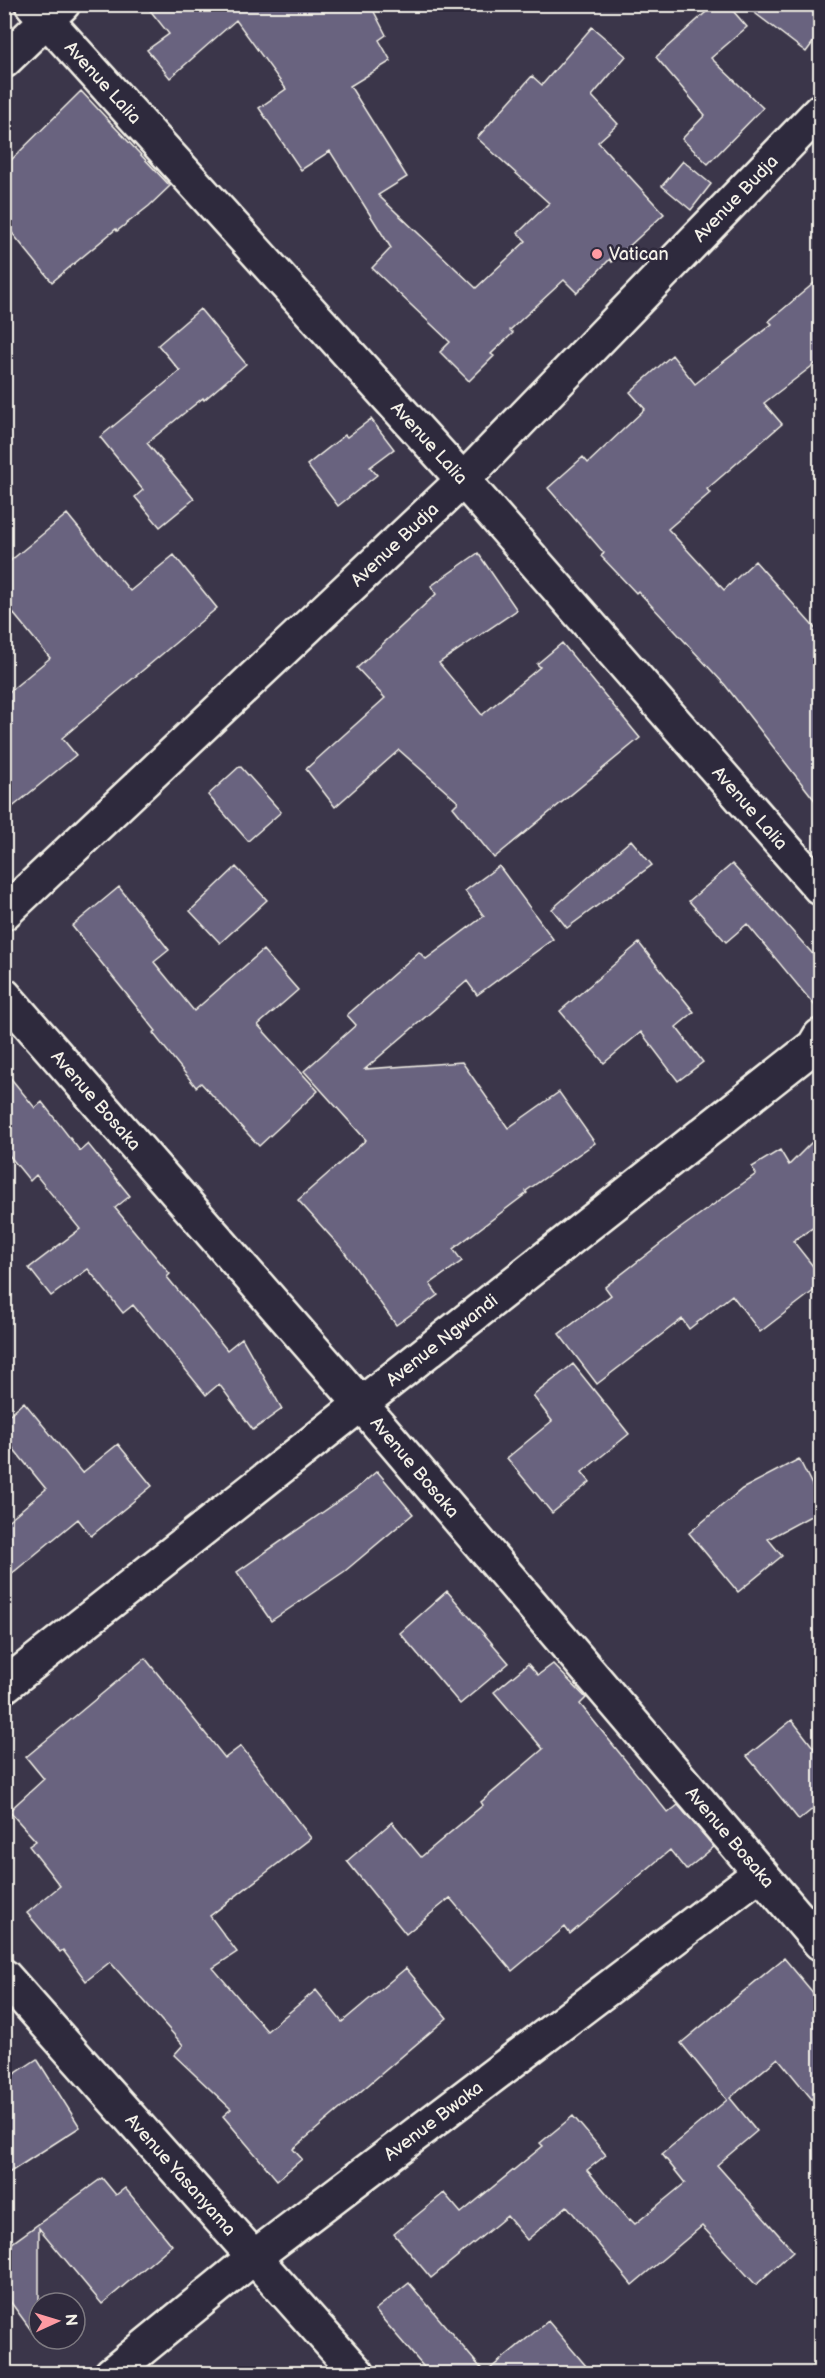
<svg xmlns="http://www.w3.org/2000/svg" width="825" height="2378" font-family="'Balsamiq Sans',sans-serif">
<rect width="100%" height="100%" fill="#3b364a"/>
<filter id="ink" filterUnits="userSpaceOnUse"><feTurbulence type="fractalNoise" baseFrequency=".0167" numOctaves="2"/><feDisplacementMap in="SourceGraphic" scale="12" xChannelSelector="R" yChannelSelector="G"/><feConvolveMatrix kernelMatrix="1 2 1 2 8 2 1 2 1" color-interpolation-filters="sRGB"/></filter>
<g filter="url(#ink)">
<path fill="#69647f" stroke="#f4f1e8" stroke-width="1.5" d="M 145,4 L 370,4 L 386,35 L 379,40 L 391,61 L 350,86 L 407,177 L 378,195 L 476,288 L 526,241 L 518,233 L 549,203 L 477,138 L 532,76 L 542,85 L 592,27 L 626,56 L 592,96 L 618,124 L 598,142 L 664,214 L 612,262 L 610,259 L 577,293 L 564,280 L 510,330 L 513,333 L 491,354 L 494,356 L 469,381 L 440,352 L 450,342 L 372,268 L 391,248 L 330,151 L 301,170 L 259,108 L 286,89 L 236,20 L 170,78 L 147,50 L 169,34 Z
M 715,4 L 727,4 L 747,27 L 711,58 L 763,108 L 708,164 L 682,139 L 705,115 L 656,57 Z
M 743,4 L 803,4 L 820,18 L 820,33 L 806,52 Z
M 81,91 L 170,186 L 149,206 L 117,231 L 116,229 L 52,282 L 4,223 L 4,167 Z
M 683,161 L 711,184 L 691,210 L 662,186 Z
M 820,278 L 820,360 L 764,403 L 782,424 L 707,489 L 710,493 L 668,529 L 724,590 L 755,561 L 820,634 L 820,807 L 725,685 L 638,591 L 636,593 L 601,556 L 604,553 L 548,488 L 583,457 L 588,463 L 645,409 L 630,392 L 672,355 L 695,384 L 772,324 L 769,321 Z
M 200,309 L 246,364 L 204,400 L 203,398 L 147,443 L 194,499 L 160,527 L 135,497 L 143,490 L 100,437 L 180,371 L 158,345 Z
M 371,419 L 394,449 L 370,467 L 377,475 L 338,506 L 307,465 L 345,435 L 347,437 Z
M 67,514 L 130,591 L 174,555 L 217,608 L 62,738 L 76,755 L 4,814 L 4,696 L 50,658 L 4,602 L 4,566 Z
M 478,553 L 517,610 L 439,663 L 482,715 L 540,667 L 537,664 L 562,643 L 640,738 L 494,858 L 453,807 L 458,802 L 399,750 L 335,807 L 306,769 L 385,698 L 357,668 L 436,594 L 431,586 Z
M 240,766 L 281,812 L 248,841 L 208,795 Z
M 631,840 L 652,865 L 567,928 L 552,909 Z
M 732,864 L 820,962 L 820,1012 L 747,924 L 726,942 L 689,901 Z
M 499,866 L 553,939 L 477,995 L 467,981 L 365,1069 L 462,1062 L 508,1128 L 559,1092 L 595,1143 L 526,1191 L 527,1193 L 453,1249 L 462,1261 L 430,1284 L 438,1295 L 396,1325 L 343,1250 L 298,1200 L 366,1140 L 304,1071 L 356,1025 L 347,1015 L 419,952 L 426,959 L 484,916 L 465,891 Z
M 236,867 L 267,900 L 220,943 L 190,911 Z
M 119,887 L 169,950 L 154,962 L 194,1011 L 263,950 L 298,990 L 258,1025 L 318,1091 L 259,1146 L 201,1083 L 196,1087 L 153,1033 L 156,1031 L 72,926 Z
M 639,943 L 694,1012 L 676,1027 L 703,1062 L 678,1081 L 641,1032 L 604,1063 L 560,1011 Z
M 4,1070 L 35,1108 L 42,1102 L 80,1151 L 88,1144 L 130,1196 L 115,1208 L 170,1274 L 167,1277 L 227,1350 L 242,1338 L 282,1409 L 253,1430 L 219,1384 L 206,1395 L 133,1305 L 123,1313 L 88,1269 L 51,1296 L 29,1268 L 80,1229 L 36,1175 L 30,1181 L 4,1149 Z
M 820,1134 L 820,1223 L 793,1241 L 820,1275 L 820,1286 L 760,1332 L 732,1295 L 689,1329 L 682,1319 L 597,1384 L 559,1334 L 611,1295 L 605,1287 L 678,1230 L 756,1174 L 752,1167 L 780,1150 L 789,1165 Z
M 573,1364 L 629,1434 L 582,1472 L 590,1482 L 552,1513 L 507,1458 L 552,1421 L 533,1396 Z
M 24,1402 L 82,1473 L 118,1444 L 152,1486 L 91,1536 L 78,1519 L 4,1580 L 4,1524 L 46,1489 L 4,1437 L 4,1419 Z
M 799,1459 L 820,1501 L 820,1511 L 768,1539 L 782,1556 L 738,1592 L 689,1533 L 742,1489 Z
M 377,1471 L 413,1514 L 345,1571 L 271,1621 L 237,1572 L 356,1489 Z
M 447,1591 L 509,1663 L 460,1704 L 400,1633 Z
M 145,1658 L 225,1758 L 241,1746 L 311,1838 L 210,1916 L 237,1952 L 213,1968 L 267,2031 L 316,1990 L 342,2022 L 406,1968 L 447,2018 L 293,2149 L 302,2159 L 277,2180 L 223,2116 L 231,2109 L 174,2055 L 183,2045 L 110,1962 L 86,1981 L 63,1950 L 60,1952 L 27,1913 L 60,1886 L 29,1846 L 36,1841 L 9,1811 L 44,1779 L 26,1757 Z
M 528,1664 L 538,1675 L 553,1664 L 586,1698 L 580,1704 L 668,1813 L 678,1805 L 714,1847 L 686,1870 L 670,1850 L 570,1934 L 565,1927 L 512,1971 L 450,1898 L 406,1934 L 347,1861 L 392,1822 L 421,1857 L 483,1805 L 481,1802 L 543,1749 L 494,1692 Z
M 792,1720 L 820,1756 L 820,1803 L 799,1820 L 747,1756 Z
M 784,1958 L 820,2001 L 820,2109 L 778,2058 L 730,2098 L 757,2131 L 717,2165 L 793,2251 L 756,2285 L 702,2226 L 632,2285 L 567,2206 L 527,2240 L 507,2216 L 431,2278 L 394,2234 L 444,2193 L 461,2213 L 543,2146 L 540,2143 L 573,2116 L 606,2155 L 587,2170 L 629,2220 L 630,2219 L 635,2224 L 685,2183 L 662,2154 L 727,2100 L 681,2043 Z
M 37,2059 L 80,2127 L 4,2176 L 4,2081 Z
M 102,2178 L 116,2195 L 125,2188 L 172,2245 L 102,2304 L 39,2228 L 39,2341 L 4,2293 L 4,2249 Z
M 409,2283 L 485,2373 L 548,2321 L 592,2373 L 429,2373 L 375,2310 Z"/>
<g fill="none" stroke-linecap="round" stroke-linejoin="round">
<defs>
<g id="minor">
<path id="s1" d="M 32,4 L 463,480 L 820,888"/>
<path d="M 4,61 L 63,4"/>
<path id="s2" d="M 4,913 L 463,480 L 820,111"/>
<path id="s3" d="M 4,995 L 361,1404 L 820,1943"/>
<path id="s4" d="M 4,1686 L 814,1046 L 820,1036"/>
<path id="s5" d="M 111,2374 L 254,2257 L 760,1873"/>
</g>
<g id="tertiary">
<path id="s6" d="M 4,1976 L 358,2374"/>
</g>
</defs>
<use href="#minor" stroke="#f4f1e8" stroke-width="38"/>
<use href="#tertiary" stroke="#f4f1e8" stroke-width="38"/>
<use href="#minor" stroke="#2f2a3d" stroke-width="33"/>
<use href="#tertiary" stroke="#2f2a3d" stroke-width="33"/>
</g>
</g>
<circle fill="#ff9aa2" stroke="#2f2a3d" stroke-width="2" cx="597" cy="254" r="6"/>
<g text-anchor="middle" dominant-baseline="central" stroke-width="5" stroke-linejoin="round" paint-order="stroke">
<g font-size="18" fill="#f4f1e8" stroke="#2f2a3d">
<text stroke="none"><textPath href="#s1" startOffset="106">Avenue Lalia</textPath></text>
<text stroke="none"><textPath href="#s2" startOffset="1023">Avenue Budja</textPath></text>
<text stroke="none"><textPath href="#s1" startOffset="592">Avenue Lalia</textPath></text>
<text stroke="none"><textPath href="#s2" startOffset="537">Avenue Budja</textPath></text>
<text stroke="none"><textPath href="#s1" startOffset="1078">Avenue Lalia</textPath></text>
<text stroke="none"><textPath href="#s3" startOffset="140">Avenue Bosaka</textPath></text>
<text stroke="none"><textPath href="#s4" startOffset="558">Avenue Ngwandi</textPath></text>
<text stroke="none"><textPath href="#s3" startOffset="626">Avenue Bosaka</textPath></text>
<text stroke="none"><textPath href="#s3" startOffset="1112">Avenue Bosaka</textPath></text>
<text stroke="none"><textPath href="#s5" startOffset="410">Avenue Bwaka</textPath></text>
<text stroke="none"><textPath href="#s6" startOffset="266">Avenue Yasanyama</textPath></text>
</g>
<g font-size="18" fill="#f4f1e8" stroke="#2f2a3d" text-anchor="start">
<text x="609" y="254">Vatican</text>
</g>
</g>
<rect width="825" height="2378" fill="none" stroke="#2f2a3d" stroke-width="24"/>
<rect x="12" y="12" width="801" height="2354" fill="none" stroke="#f4f1e8" stroke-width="2" filter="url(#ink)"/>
<g transform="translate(57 2321) rotate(86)"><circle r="28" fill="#2f2a3d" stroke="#7e7a81" stroke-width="1.5"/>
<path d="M0-4.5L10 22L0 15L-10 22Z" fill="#ff9aa2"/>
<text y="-9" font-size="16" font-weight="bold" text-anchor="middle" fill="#f4f1e8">N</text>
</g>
</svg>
